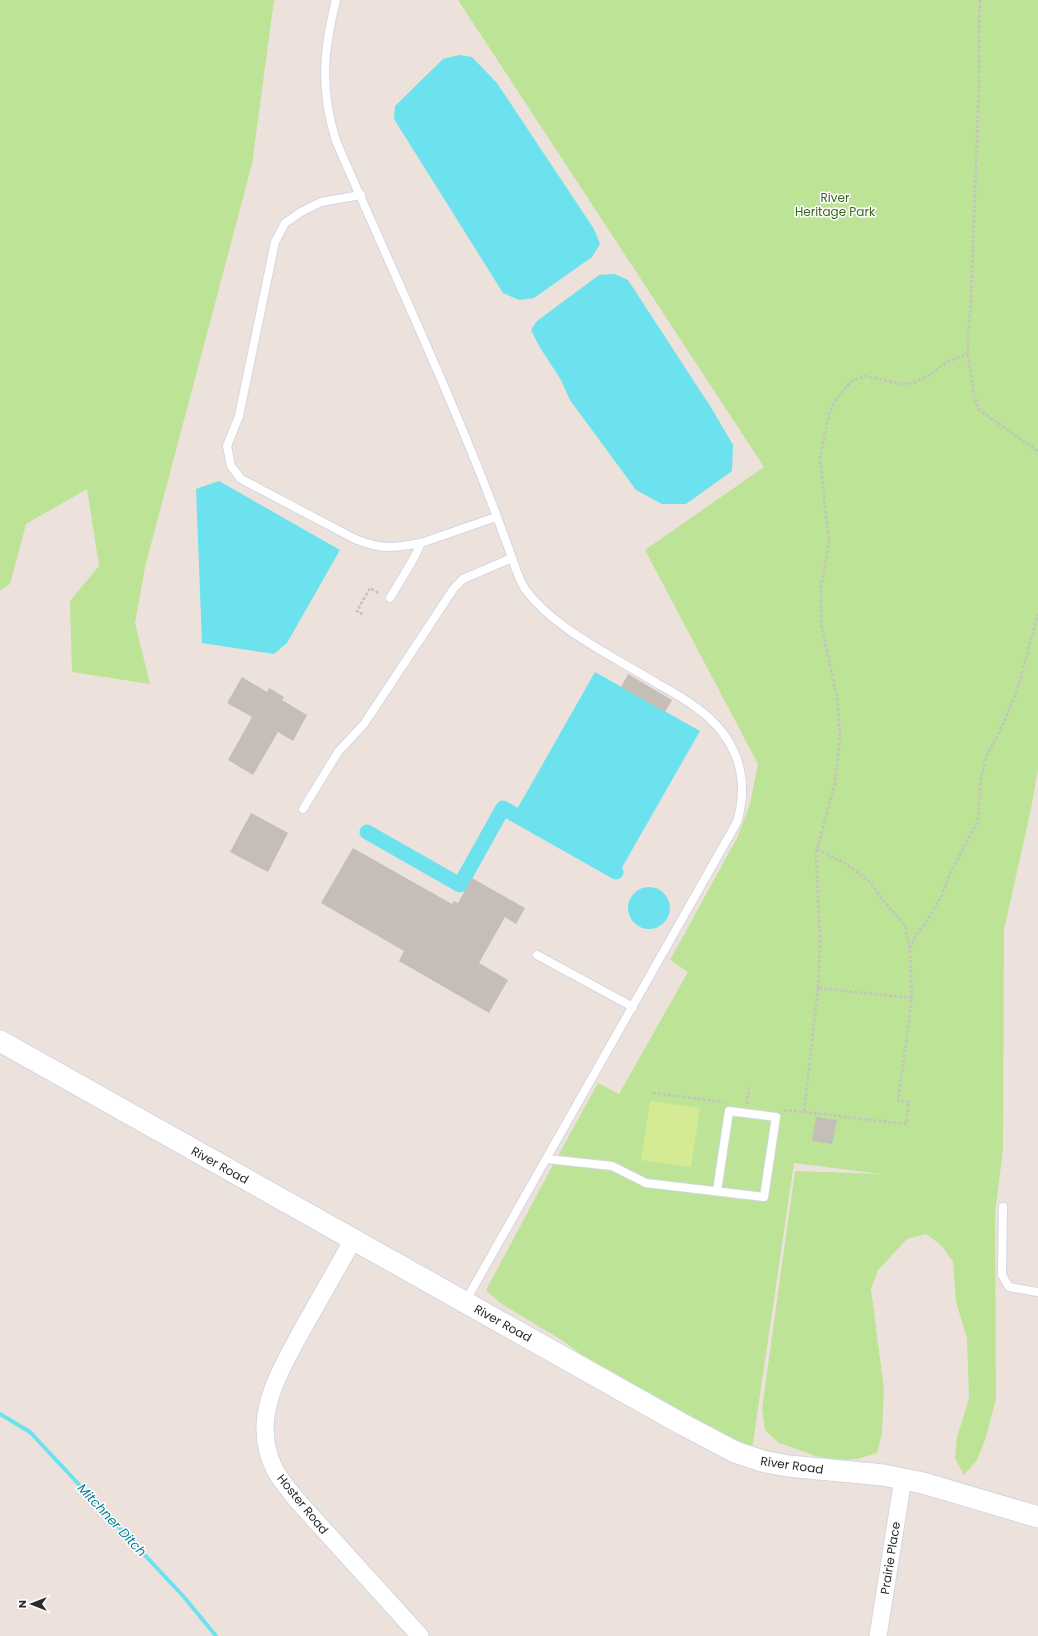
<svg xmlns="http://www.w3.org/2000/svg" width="1038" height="1636" font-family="Poppins,sans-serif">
<rect width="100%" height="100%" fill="#ece2db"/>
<path fill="#bde397" d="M 0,0 L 274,0 L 252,164 L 145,567 L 135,623 L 150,684 L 72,672 L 70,601 L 99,566 L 87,489 L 26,524 L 10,584 L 0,590 Z
M 458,0 L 1038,0 L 1038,769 L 1031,809 L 1004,930 L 1003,1149 L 995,1214 L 996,1399 L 985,1440 L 977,1460 L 964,1475 L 955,1458 L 957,1437 L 969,1399 L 967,1338 L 956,1302 L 953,1262 L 942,1246 L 926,1234 L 907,1239 L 878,1270 L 871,1289 L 884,1390 L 882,1433 L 877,1453 L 857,1459 L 836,1460 L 816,1456 L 779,1443 L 765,1430 L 762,1409 L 795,1171 L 881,1174 L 794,1163 L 752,1449 L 608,1374 L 563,1341 L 500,1303 L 486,1290 L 553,1165 L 598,1083 L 619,1094 L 688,972 L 670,960 L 737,838 L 750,804 L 758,764 L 645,550 L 764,467 Z"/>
<path fill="#d4eb93" d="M 650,1101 L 700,1108 L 691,1167 L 641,1160 Z"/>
<path fill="#6de2ef" d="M 459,55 L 472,57 L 497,83 L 594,229 L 600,244 L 592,257 L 534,298 L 519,300 L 503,293 L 394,119 L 395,106 L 443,59 Z
M 615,274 L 628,280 L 712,409 L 733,445 L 732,471 L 686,504 L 662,504 L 636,490 L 570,400 L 561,380 L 539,346 L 531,330 L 537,321 L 599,275 Z
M 219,481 L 340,550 L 287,643 L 274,654 L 202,643 L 196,489 Z
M 595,672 L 700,731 L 620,871 L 516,811 Z
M628 908a21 21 0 1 1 42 0a21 21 0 1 1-42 0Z"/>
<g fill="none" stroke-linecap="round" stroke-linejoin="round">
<path stroke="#6de2ef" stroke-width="4" d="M 0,1414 L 30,1432 L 184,1597 L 216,1636"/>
<path stroke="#6de2ef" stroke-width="15" d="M 367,832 L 460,885 L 503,808 L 616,872"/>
</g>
<path fill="#c4beb7" d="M 628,674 L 672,700 L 665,712 L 621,687 Z
M 242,677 L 267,692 L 269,688 L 284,697 L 282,700 L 307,715 L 293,741 L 278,732 L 253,775 L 228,760 L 252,717 L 227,703 Z
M 251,813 L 288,833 L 268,872 L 230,852 Z
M 353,848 L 452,904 L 454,901 L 458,903 L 472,878 L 525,908 L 516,924 L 505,917 L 479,963 L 508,980 L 489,1013 L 399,961 L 404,951 L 321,903 Z
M 816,1117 L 837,1120 L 832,1144 L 812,1141 Z"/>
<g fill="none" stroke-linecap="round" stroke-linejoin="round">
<defs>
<path id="service" d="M 336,0 C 323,52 320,89 336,141 C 398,284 466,425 517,572 C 519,578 522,584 525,589 C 555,630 615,657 658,684 C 671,691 685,699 697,708 C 735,736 751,775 737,822 L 465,1302
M 361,195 L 321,202 L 301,212 L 285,223 L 275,242 L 239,416 L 227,446 L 231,466 L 241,479 L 355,539 C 382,550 393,548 421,543
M 390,598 L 414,558 L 421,543 L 496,517
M 303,809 L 338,752 L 364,724 L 454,588 L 463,579 L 512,558
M 537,955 L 633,1007
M 547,1159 L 612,1166 L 646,1183 L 764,1197 L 776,1117 L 729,1111 L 717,1191
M 1003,1207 L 1002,1275 L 1009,1287 L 1038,1292"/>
<path id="minor" d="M 353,1240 C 336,1270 319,1300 302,1330 C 279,1373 250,1418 274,1468 C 279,1479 288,1488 295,1498 L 420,1636
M 878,1636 L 903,1479"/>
<path id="tertiary" d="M 0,1041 L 680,1423 L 735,1452 L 762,1461 L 788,1466 L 883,1475 L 923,1483 L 1038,1517"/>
</defs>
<use href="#service" stroke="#d1d7e3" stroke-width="10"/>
<use href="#minor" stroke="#d1d7e3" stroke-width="19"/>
<use href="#tertiary" stroke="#d1d7e3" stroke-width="23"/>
<path stroke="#c3c3c3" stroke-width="2.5" stroke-dasharray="3 2" stroke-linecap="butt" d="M 980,0 L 979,21 L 979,85 L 971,300 L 968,336 L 968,354 L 974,396 L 979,410 L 1038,451
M 362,612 L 361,614 L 357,611 L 370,588 L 380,594
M 817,849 L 848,865 L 870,882 L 882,899 L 905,925 L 910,949
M 818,988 L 820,939 L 816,853 L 835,783 L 840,735 L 837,697 L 821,625 L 821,586 L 829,544 L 820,457 L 829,414 L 836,399 L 852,381 L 865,376 L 901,384 L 913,383 L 928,376 L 945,363 L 968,354
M 912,998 L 910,950 L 915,936 L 925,924 L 942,895 L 951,872 L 978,820 L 981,777 L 987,755 L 998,735 L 1016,694 L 1038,614
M 653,1093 L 724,1102
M 747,1104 L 749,1088
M 784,1110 L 804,1112 L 906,1124 L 909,1102 L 898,1101 L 912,998 L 818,988 L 804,1112"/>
<use href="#service" stroke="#fff" stroke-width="8"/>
<use href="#minor" stroke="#fff" stroke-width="17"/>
<use href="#tertiary" stroke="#fff" stroke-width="21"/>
</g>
<g text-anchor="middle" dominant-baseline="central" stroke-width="3" stroke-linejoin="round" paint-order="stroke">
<g font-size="12" fill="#366719" stroke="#fff">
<text x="835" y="197">River<tspan x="835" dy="14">Heritage Park</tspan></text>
</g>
<g font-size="12" fill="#2a2a2a" stroke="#fff">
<text transform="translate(220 1165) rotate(29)">River Road</text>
<text transform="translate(503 1323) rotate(29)">River Road</text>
<text transform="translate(792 1465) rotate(8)">River Road</text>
<text transform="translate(303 1504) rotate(51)">Hoster Road</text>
<text transform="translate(890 1558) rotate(-81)">Prairie Place</text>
</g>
<g font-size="13" font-style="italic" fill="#0c819b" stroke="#fff">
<text transform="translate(112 1520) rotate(47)">Mitchner Ditch</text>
</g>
</g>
<g transform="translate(32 1604) rotate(270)" stroke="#ffffff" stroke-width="3" paint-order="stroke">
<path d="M0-3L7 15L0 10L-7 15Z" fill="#2a2a2a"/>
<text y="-6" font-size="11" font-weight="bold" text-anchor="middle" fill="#2a2a2a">N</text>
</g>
</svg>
